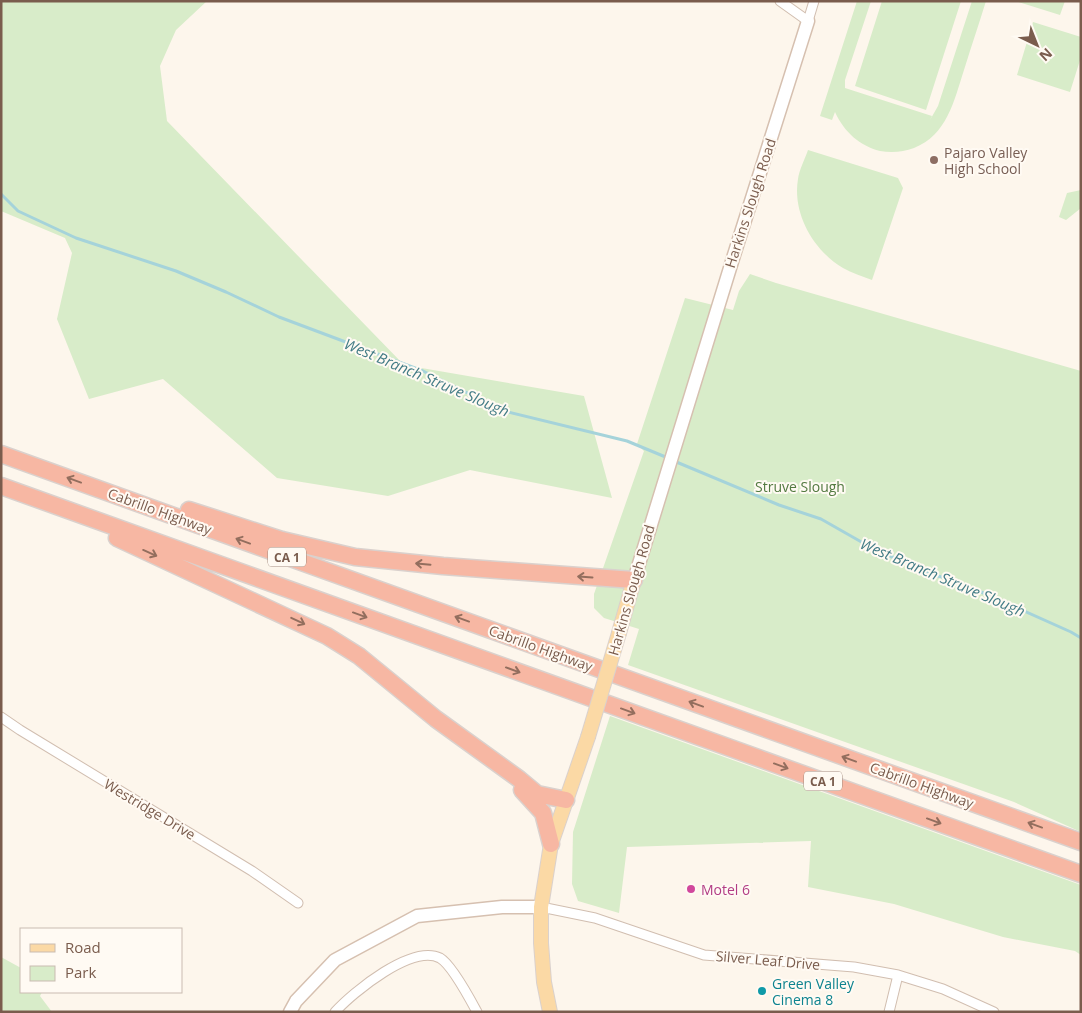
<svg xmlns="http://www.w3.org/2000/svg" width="1082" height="1013" font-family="'Open Sans',sans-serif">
<rect width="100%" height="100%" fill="#fdf6ec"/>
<path fill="#d8ecc9" d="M 1,1 L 207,1 L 176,30 L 160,66 L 167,121 L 404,365 L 584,396 L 612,498 L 470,470 L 388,496 L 277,478 L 163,379 L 89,399 L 57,319 L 72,253 L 65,238 L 1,211 Z
M 857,1 L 871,1 L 845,80 L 845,95 L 845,88 L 932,116 L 930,120 L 938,106 L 972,1 L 986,1 C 979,24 971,47 964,70 C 954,101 947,135 914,148 C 903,152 892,153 880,151 C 860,146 844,132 835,112 L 832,120 L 820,116 Z
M 882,1 L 961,1 L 926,110 L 855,86 Z
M 1015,1 L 1065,1 L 1060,15 Z
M 1033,22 L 1081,37 L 1081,57 L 1070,92 L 1017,75 Z
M 808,150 L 898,178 L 903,188 L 872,280 C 862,276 852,273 843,268 C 814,251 792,214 798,179 C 799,170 805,159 808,150 Z
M 1081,190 L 1081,208 L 1066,220 L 1059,217 L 1067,193 Z
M 750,274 L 776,283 L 1081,371 L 1081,832 L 1014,802 L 628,665 L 639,629 L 604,618 L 594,608 L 594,594 L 644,451 L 637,444 L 685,298 L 733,310 L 739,291 Z
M 610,716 L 1081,885 L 1081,955 L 1075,951 L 1003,937 L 894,904 L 808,887 L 811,841 L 627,847 L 619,913 L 578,901 L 572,884 L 573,832 Z
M 1,957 L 21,968 L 21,992 L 42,992 L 40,996 L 52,1012 L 1,1012 Z"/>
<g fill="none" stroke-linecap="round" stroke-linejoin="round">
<path stroke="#a5d3da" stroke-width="3" d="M 1,194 L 18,211 L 76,238 L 176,271 L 226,292 L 279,317 L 423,371 L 504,411 L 627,441 L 668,458
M 674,461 L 779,505 L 821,519 L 879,552 L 916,566 L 932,575 L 947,578 L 993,597 L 1071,632 L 1081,638"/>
<defs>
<path id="street" d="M 780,1 L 808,21 L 814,1
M 1,717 L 20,730 L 252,871 L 298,903
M 541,907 L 595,918 L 704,955 L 854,967 L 898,975 L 943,989 L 994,1012
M 335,1012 C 353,992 412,944 440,958 C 452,965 470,999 477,1012
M 889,1012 L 898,975"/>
<path id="secondary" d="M 634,580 L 734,255 L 808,21
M 290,1012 L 296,1001 L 335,960 L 417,916 L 502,907 L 541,907"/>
<path id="primary" d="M 619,633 L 634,580
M 550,1012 L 544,982 L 541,943 L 541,907 L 551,844 L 588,737"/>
<path id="highway" d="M 1,454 L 1081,842
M 1,486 L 1081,874
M 189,510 L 282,540 L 355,557 L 443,566 L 634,580
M 117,538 L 327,636 L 359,656 L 436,719 L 519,779 L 537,794 L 566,800
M 522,790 L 543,813 L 551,844"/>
</defs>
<use href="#street" stroke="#d1beb0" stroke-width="11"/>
<use href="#secondary" stroke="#d6c0b0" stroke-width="15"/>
<use href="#primary" stroke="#dad1cd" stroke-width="16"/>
<use href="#highway" stroke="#dad1cd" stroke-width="19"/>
<use href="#street" stroke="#fff" stroke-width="9"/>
<use href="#secondary" stroke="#fff" stroke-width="12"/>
<use href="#primary" stroke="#fbd9a5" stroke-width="14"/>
<use href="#highway" stroke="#f7b7a3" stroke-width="16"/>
<defs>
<path id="primary-bridge" d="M 588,737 L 619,633"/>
</defs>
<use href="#primary-bridge" stroke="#dad1cd" stroke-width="16" stroke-linecap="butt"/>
<use href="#primary-bridge" stroke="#fbd9a5" stroke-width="14"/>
</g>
<defs><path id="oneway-shaft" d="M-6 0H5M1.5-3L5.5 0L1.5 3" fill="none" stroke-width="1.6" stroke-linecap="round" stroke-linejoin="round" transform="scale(1.25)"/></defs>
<g stroke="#936e5e">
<use href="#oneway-shaft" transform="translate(74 480) rotate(-160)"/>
<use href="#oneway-shaft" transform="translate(243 541) rotate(-160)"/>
<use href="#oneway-shaft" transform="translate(150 553) rotate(24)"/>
<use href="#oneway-shaft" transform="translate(423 564) rotate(-175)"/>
<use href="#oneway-shaft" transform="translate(585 577) rotate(-176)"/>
<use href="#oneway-shaft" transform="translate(360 615) rotate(20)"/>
<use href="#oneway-shaft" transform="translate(462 619) rotate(-160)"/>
<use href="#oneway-shaft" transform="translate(298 621) rotate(25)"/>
<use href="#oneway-shaft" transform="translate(513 670) rotate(20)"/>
<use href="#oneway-shaft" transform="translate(696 704) rotate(-160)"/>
<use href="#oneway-shaft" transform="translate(628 711) rotate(20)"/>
<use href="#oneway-shaft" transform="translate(849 759) rotate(-160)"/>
<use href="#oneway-shaft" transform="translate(781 766) rotate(20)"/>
<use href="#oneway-shaft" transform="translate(934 821) rotate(20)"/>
<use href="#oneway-shaft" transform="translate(1035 825) rotate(-160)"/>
</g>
<circle fill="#8d6e63" stroke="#fffaf3" stroke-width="2" cx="934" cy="160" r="5"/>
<circle fill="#d1479c" stroke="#fffaf3" stroke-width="2" cx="691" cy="889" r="5"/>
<circle fill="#0f9aa8" stroke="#fffaf3" stroke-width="2" cx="762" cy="991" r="5"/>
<g text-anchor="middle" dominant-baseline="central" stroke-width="4" stroke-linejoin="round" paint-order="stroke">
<g fill="#fffaf3" stroke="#a28b7f" stroke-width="1">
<rect x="268" y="547.5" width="38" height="19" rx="4"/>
<rect x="804" y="771.5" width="38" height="19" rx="4"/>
</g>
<g font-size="12" font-weight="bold" fill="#7a5c4d">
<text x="287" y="557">CA 1</text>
<text x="823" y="781">CA 1</text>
</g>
<g font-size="14" fill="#785e54" stroke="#fffaf3" text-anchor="start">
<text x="944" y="152">Pajaro Valley<tspan x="944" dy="16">High School</tspan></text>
</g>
<g font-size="14" fill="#7a5c4d" stroke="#fffaf3">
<text transform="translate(750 203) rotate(-72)">Harkins Slough Road</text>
<text transform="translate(160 511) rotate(20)">Cabrillo Highway</text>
<text transform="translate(631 590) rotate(-74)">Harkins Slough Road</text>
<text transform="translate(541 648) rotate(20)">Cabrillo Highway</text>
<text transform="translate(922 785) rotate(20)">Cabrillo Highway</text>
<text transform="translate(150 809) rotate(31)">Westridge Drive</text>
<text transform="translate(768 960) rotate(5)">Silver Leaf Drive</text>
</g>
<g font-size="14" fill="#537a41" stroke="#fffaf3">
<text x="800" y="486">Struve Slough</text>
</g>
<g font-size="14" fill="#b23c85" stroke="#fffaf3" text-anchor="start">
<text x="701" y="889">Motel 6</text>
</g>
<g font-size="14" fill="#0d838f" stroke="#fffaf3" text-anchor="start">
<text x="772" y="983">Green Valley<tspan x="772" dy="16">Cinema 8</tspan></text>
</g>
<g font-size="15" font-style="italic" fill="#437c86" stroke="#fffaf3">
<text transform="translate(427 377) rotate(23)">West Branch Struve Slough</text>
<text transform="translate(943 577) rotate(23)">West Branch Struve Slough</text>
</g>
</g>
<rect width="1082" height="1013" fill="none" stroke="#7a5c4d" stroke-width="5"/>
<rect x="20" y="928" width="162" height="65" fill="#fffaf3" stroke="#cabbb1"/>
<rect x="30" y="944" width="25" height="8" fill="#fbd9a5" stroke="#cabbb1"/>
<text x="65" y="953" font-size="15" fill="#7a5c4d">Road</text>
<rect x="30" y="966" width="25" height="15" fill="#d8ecc9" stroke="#cabbb1"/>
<text x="65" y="978" font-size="15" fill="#7a5c4d">Park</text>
<g transform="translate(1037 45) rotate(137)" stroke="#fffaf3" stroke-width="4" paint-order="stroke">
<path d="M0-4L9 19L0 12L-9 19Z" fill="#7a5c4d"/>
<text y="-8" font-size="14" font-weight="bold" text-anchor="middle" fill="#7a5c4d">N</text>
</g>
</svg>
